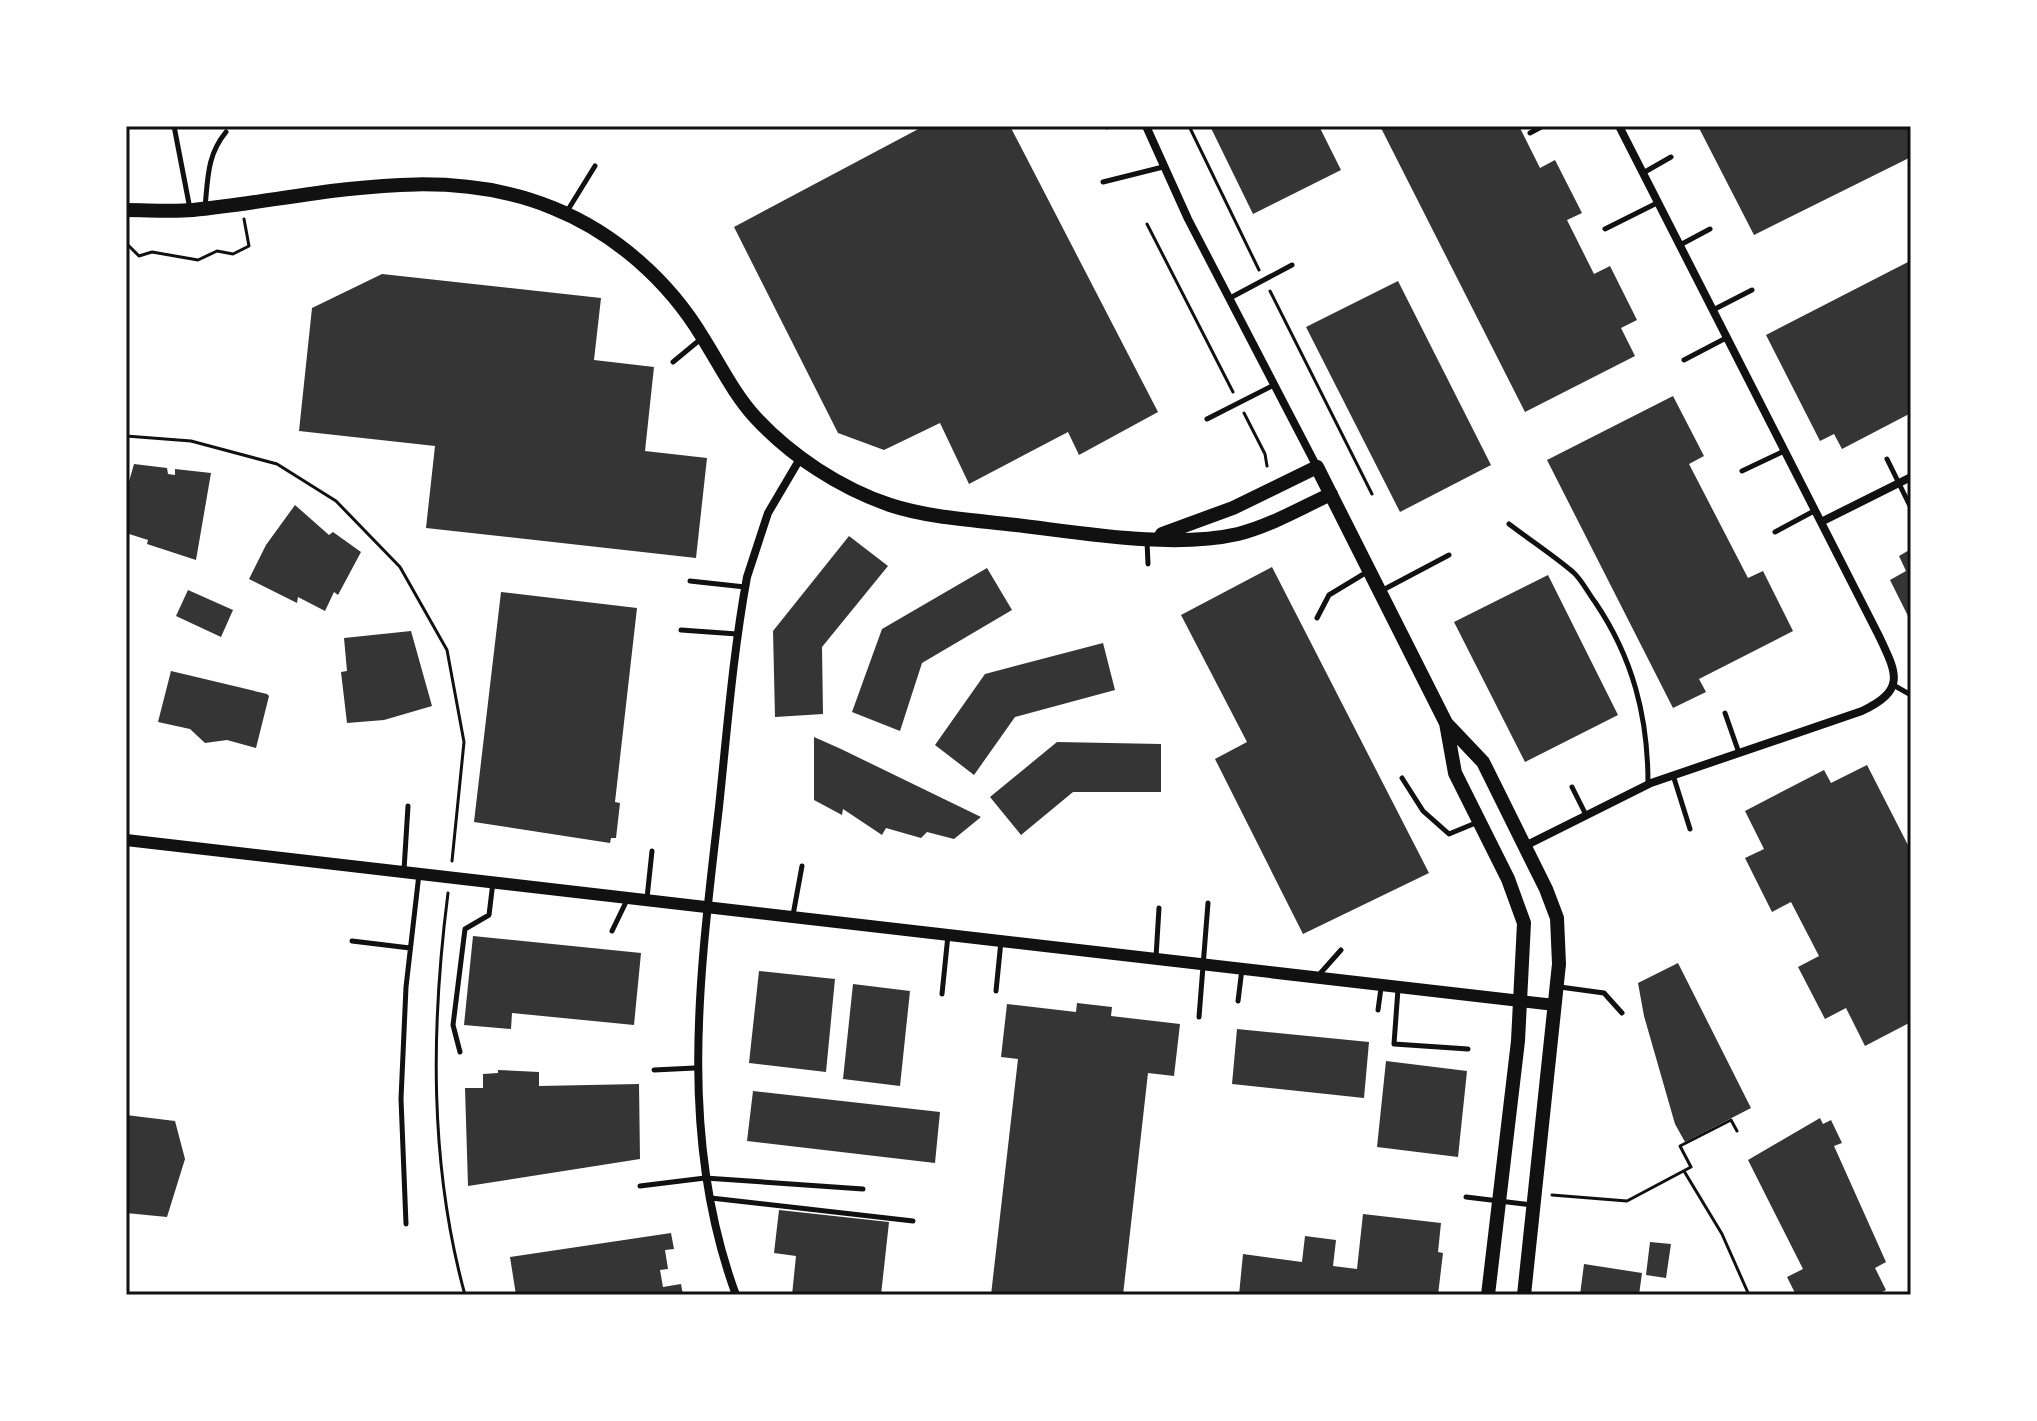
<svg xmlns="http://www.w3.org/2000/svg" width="2037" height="1421" font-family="'Work Sans',sans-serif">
<rect width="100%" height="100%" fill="#fff"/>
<path fill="#353535" d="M 924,126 L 1010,126 L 1158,412 L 1079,455 L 1068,432 L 969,484 L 940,423 L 884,450 L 838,433 L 734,227 Z
M 1210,126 L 1319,126 L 1341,170 L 1253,214 Z
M 1380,126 L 1519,126 L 1540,168 L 1555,160 L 1582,213 L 1567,220 L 1594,274 L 1610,266 L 1637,320 L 1621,328 L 1635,356 L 1525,412 Z
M 1698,126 L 1911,126 L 1911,157 L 1754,235 Z
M 1908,262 L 1911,413 L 1842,449 L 1834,434 L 1820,441 L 1766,335 Z
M 382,274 L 601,298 L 594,360 L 654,367 L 645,451 L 707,458 L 696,558 L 426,528 L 435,446 L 299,431 L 312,308 Z
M 1398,281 L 1491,465 L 1400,512 L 1306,327 Z
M 1673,396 L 1704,456 L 1689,464 L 1748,578 L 1763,571 L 1793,631 L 1699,679 L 1706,692 L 1673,708 L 1547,460 Z
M 134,464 L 167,468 L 168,474 L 175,475 L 175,469 L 211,473 L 196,560 L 147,544 L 148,540 L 126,533 L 126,492 Z
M 295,505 L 329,535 L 333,532 L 361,552 L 338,595 L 334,592 L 325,611 L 298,597 L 297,603 L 249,579 L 266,545 Z
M 849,536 L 888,566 L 822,647 L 823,714 L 775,717 L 773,631 Z
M 1911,549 L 1911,622 L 1890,580 L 1906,571 L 1899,556 Z
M 1272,567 L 1429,873 L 1303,934 L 1215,759 L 1247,742 L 1181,615 Z
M 987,568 L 1012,610 L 922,663 L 900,731 L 852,712 L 882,629 Z
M 1548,575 L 1618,715 L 1525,762 L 1454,622 Z
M 188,590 L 233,610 L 221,637 L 176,616 Z
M 501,592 L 637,608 L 615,802 L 620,803 L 616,838 L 611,838 L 610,843 L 474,822 Z
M 411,631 L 432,706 L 384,720 L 347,723 L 341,672 L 347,671 L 344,638 Z
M 1103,643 L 1115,690 L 1015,717 L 974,775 L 935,745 L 985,674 Z
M 171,671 L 267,694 L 269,696 L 256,748 L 227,740 L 205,743 L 190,729 L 158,722 Z
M 814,737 L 841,749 L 981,817 L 954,839 L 927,832 L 921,838 L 886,828 L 882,835 L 843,809 L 842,815 L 814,800 Z
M 1057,742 L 1161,744 L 1161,792 L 1073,792 L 1021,835 L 990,797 Z
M 1867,765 L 1911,851 L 1911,1022 L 1865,1046 L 1846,1008 L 1825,1019 L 1798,967 L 1819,956 L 1791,902 L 1772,912 L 1745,858 L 1764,849 L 1745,811 L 1824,770 L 1831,783 Z
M 473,936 L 641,953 L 634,1025 L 512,1013 L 511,1029 L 464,1025 Z
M 1678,963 L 1751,1108 L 1685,1142 L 1675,1124 L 1644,1016 L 1638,983 Z
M 759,971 L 835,979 L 826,1072 L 749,1063 Z
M 853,984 L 910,991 L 900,1086 L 843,1079 Z
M 1077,1003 L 1112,1007 L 1111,1016 L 1180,1024 L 1174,1076 L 1148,1073 L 1123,1295 L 991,1295 L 1018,1059 L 1001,1057 L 1007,1004 L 1076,1012 Z
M 1237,1029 L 1369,1042 L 1364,1098 L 1232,1084 Z
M 1386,1061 L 1467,1071 L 1458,1157 L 1377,1147 Z
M 498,1070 L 539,1072 L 539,1086 L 639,1084 L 640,1159 L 468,1186 L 465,1088 L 483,1088 L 483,1074 L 498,1073 Z
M 753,1091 L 940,1112 L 935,1163 L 747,1141 Z
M 126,1115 L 175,1121 L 185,1159 L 167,1217 L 126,1213 Z
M 1820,1118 L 1823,1124 L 1831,1120 L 1842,1143 L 1834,1146 L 1886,1262 L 1875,1268 L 1886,1290 L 1876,1295 L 1796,1295 L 1787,1277 L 1803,1269 L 1748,1160 Z
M 779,1210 L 889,1222 L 881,1295 L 792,1295 L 796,1256 L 774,1253 Z
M 1363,1214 L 1441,1223 L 1438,1252 L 1443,1253 L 1438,1295 L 1239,1295 L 1243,1254 L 1302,1262 L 1305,1236 L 1336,1240 L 1333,1266 L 1357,1269 Z
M 671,1233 L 674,1249 L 665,1250 L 668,1269 L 660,1270 L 663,1287 L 681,1284 L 683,1295 L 516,1295 L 510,1257 Z
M 1650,1242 L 1671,1244 L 1666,1278 L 1646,1275 Z
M 1584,1264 L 1642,1273 L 1639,1295 L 1580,1295 Z"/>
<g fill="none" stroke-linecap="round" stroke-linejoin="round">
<path stroke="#111" stroke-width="3" d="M 1106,126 L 1107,128
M 1189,126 L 1259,270
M 1147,224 L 1233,392
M 126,243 L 139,256 L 152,252 L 198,260 L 217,251 L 233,254 L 249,246 L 244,219
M 1270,291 L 1372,494
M 1244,413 L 1265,454 L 1267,466
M 126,436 L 191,441 L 277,464 L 336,501 L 400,567 L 447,650 L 464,742 L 452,861
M 448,893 C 431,1026 429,1164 465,1295
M 1684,1171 L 1722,1234 L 1749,1295
M 1552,1195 L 1627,1201 L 1691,1167 L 1680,1146 L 1731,1120 L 1737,1131"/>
<path stroke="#111" stroke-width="5" d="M 174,126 L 190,209
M 1530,133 L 1543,126
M 1643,173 L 1671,157
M 1103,182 L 1163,167
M 205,207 C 208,178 207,155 226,132
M 566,213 L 595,166
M 1605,229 L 1657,203
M 1680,245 L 1710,229
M 1230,298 L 1292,265
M 1713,310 L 1752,290
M 1684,360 L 1726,338
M 673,362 L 702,338
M 1207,419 L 1274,385
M 1887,459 L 1911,508
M 1742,471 L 1784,451
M 1509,524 C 1530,540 1553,555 1573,572 C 1582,580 1588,593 1595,602 C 1633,658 1648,717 1648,783
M 1775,532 L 1814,511
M 1147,541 L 1148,564
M 690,581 L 745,587
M 1381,591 L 1449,555
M 1317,618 L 1329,595 L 1367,572
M 681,630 L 737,634
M 1895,686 L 1911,695
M 1725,713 L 1739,753
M 1673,775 L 1690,829
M 1402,778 L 1423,811 L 1449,834 L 1478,822
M 1572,787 L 1586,815
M 404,870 L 408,806
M 647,898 L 652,851
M 793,915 L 802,866
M 612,931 L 627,900
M 352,941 L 410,948
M 1156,957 L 1159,908
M 1317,977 L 1341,950
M 1560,987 L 1604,993 L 1622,1013
M 1398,989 L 1394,1044 L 1468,1049
M 996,991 L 1001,941
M 942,994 L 948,935
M 1238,1001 L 1242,969
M 1378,1010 L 1381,988
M 1199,1017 L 1208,903
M 460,1052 L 453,1025 L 465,929 L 489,915 L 493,882
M 654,1070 L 695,1068
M 640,1186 L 705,1178 L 863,1189
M 1466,1197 L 1532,1205
M 711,1198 L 913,1221
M 406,1224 L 401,1099 L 406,987 L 419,874"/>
<path stroke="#111" stroke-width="8" d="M 1146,126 L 1188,219 L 1317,467
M 1821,522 L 1911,477
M 1525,846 L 1651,783 L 1862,711 C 1906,690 1897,674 1879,636 L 1619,126
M 736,1295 C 677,1135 700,972 719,807 C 727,731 733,653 747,577 L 768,513 L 801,457"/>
<path stroke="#111" stroke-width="12" d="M 126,840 L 1555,1005"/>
<path stroke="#111" stroke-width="14" d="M 126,210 C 148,210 171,212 193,210 C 313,198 437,160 553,208 C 615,233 669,281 703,338 C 720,365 734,394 755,417 C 791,456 840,488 890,505 C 930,518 974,520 1016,525 C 1083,533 1172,549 1238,534 C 1270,526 1301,508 1331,494
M 1162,534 L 1233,508 L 1317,467 L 1446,723 L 1483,762 L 1546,889 L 1557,918 L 1559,964 L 1524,1295
M 1446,723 L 1455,773 L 1508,879 L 1524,923 L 1518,1041 L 1488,1295"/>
</g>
<rect width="2037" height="1421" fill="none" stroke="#ffffff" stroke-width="256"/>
<rect x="128" y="128" width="1781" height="1165" fill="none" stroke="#111" stroke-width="3"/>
</svg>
